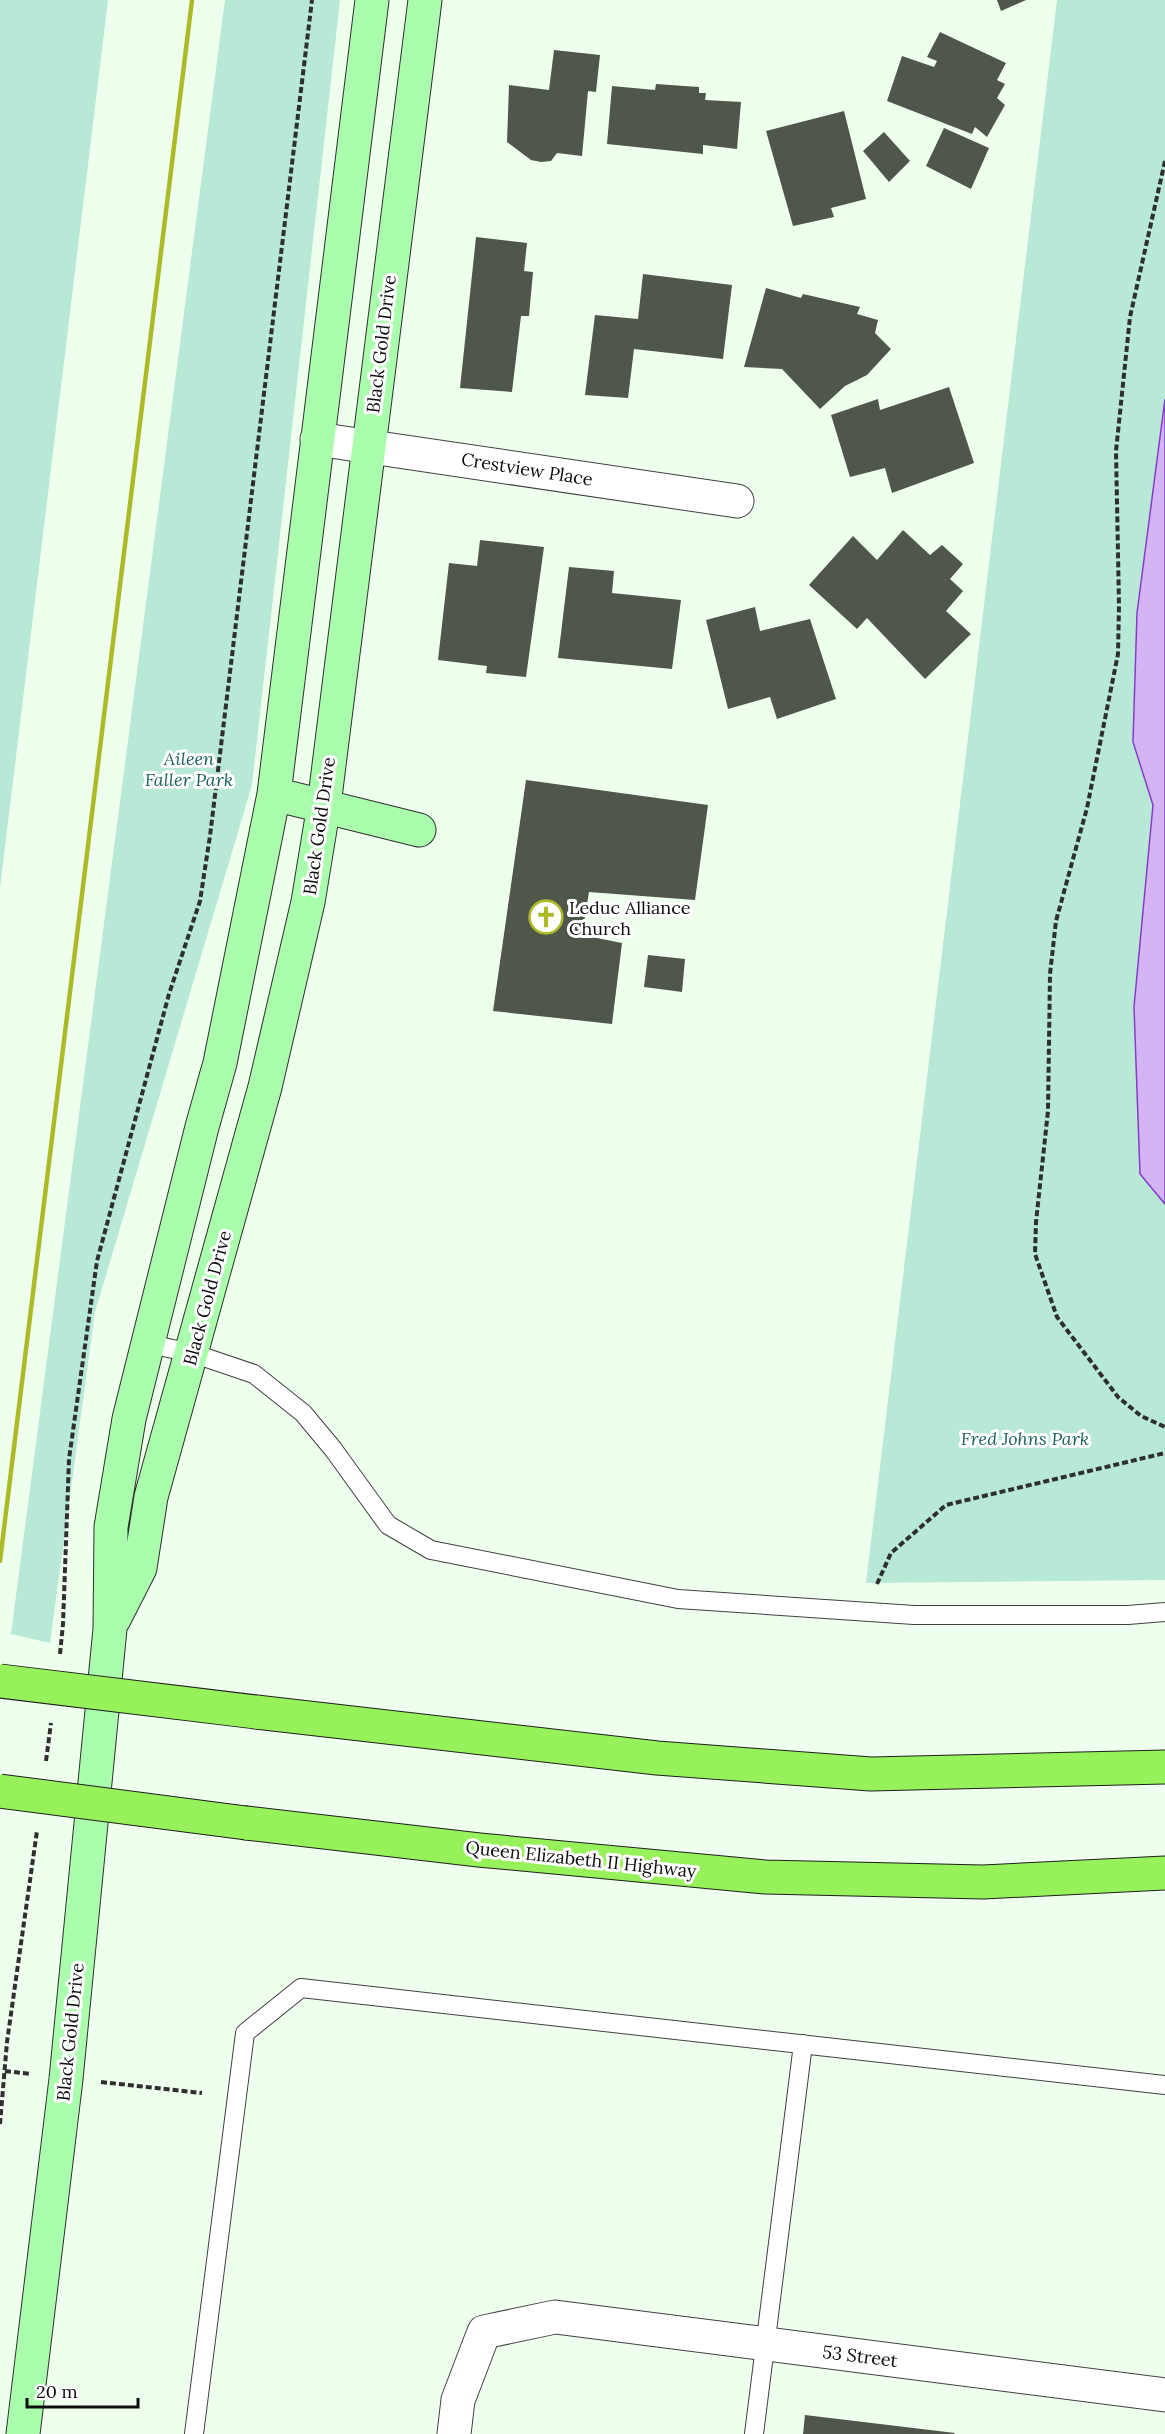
<svg xmlns="http://www.w3.org/2000/svg" width="1165" height="2434" font-family="Lora,serif">
<rect width="100%" height="100%" fill="#efffee"/>
<path fill="#b8e8d6" d="M 0,0 L 108,0 L 0,888 Z
M 225,0 L 340,0 L 252,785 L 95,1312 L 50,1643 L 11,1634 Z
M 1057,0 L 1165,0 L 1165,1580 L 866,1583 Z"/>
<path fill="#d5b4f5" stroke="#883cca" stroke-width="1.5" d="M 1165,399 L 1165,1204 L 1140,1174 L 1134,1007 L 1153,805 L 1133,742 L 1137,613 Z"/>
<path fill="#4f564a" d="M 997,0 L 1026,0 L 1001,11 Z
M 940,32 L 1006,63 L 997,80 L 1005,84 L 997,98 L 1005,105 L 987,137 L 975,127 L 972,134 L 887,101 L 902,56 L 934,67 L 937,61 L 927,57 Z
M 554,50 L 600,55 L 596,92 L 588,91 L 582,156 L 557,153 L 551,161 L 541,162 L 531,160 L 507,142 L 509,85 L 549,90 Z
M 656,84 L 699,87 L 699,93 L 706,93 L 705,100 L 741,102 L 737,149 L 703,145 L 703,154 L 607,144 L 612,86 L 655,90 Z
M 844,111 L 866,199 L 831,208 L 834,217 L 793,226 L 766,131 Z
M 944,128 L 989,148 L 971,189 L 926,166 Z
M 884,132 L 910,161 L 889,182 L 863,151 Z
M 476,237 L 527,243 L 524,271 L 533,272 L 529,316 L 521,316 L 512,392 L 460,388 Z
M 643,274 L 732,285 L 723,359 L 634,349 L 628,398 L 585,395 L 595,315 L 638,319 Z
M 766,288 L 801,298 L 803,294 L 860,307 L 857,314 L 878,320 L 875,333 L 891,349 L 867,375 L 845,386 L 820,409 L 782,369 L 744,367 Z
M 949,387 L 974,463 L 892,493 L 885,468 L 850,477 L 831,415 L 878,399 L 880,410 Z
M 903,530 L 930,555 L 942,545 L 963,564 L 950,579 L 963,591 L 946,611 L 971,634 L 925,679 L 867,618 L 857,629 L 809,585 L 853,536 L 877,560 Z
M 480,540 L 544,547 L 526,677 L 486,673 L 487,666 L 438,660 L 449,563 L 477,566 Z
M 569,567 L 614,571 L 612,593 L 681,600 L 672,669 L 558,658 Z
M 755,607 L 760,631 L 810,619 L 836,699 L 777,719 L 770,697 L 728,709 L 706,620 Z
M 526,780 L 708,805 L 695,900 L 589,892 L 582,935 L 622,943 L 612,1024 L 493,1011 Z
M 648,955 L 685,959 L 682,992 L 644,987 Z
M 805,2415 L 955,2433 L 954,2434 L 803,2434 Z"/>
<g fill="none" stroke-linecap="round" stroke-linejoin="round">
<defs>
<path id="lane" d="M 149,1344 L 192,1353 L 254,1374 L 303,1413 L 333,1449 L 388,1525 L 431,1550 L 678,1599 L 914,1615 L 1128,1615 L 1165,1612
M 194,2434 L 245,2033 L 301,1988 L 1165,2085
M 754,2434 L 803,2044"/>
<path id="street" d="M 317,439 L 737,501
M 454,2434 L 458,2400 L 484,2332 L 555,2317 L 1165,2395"/>
<path id="secondary" d="M 274,794 L 419,830
M 114,1619 L 140,1568 L 151,1497 L 265,1087 L 308,902 L 324,805 L 425,0
M 23,2434 L 66,2079 L 110,1629 L 111,1527 L 129,1419 L 202,1127 L 220,1063 L 274,794 L 372,0"/>
<path id="highway" d="M 256,1712 L 657,1758 L 871,1774 L 1165,1767
M 246,1823 L 479,1850 L 765,1877 L 983,1882 L 1165,1873"/>
</defs>
<use href="#lane" stroke="#404040" stroke-width="20"/>
<use href="#street" stroke="#404040" stroke-width="35"/>
<use href="#secondary" stroke="#2f2f2f" stroke-width="35"/>
<use href="#highway" stroke="#1e1e1e" stroke-width="35"/>
<path stroke="#2f2f2f" stroke-width="4" stroke-dasharray="6 3" stroke-linecap="butt" d="M 1165,161 L 1130,317 L 1116,451 L 1119,605 L 1118,654 L 1087,808 L 1056,921 L 1050,974 L 1048,1111 L 1036,1222 L 1035,1254 L 1057,1317 L 1118,1397 L 1141,1416 L 1165,1427
M 877,1584 L 891,1553 L 946,1505 L 1165,1453
M 60,1654 L 63,1624 L 69,1459 L 97,1261 L 169,994 L 200,901 L 210,836 L 312,0
M 46,1761 L 51,1723
M 5,2071 L 31,2074
M 101,2082 L 202,2093
M 0,2124 L 7,2042 L 37,1831"/>
<use href="#lane" stroke="#fff" stroke-width="18"/>
<use href="#street" stroke="#fff" stroke-width="33"/>
<use href="#secondary" stroke="#aafdac" stroke-width="33"/>
<use href="#highway" stroke="#97f15a" stroke-width="33"/>
<path stroke="#adba28" stroke-width="4.5" d="M 0,1561 L 192,0"/>
<defs>
<path id="highway-bridge" d="M 0,1681 L 256,1712
M 0,1791 L 246,1823"/>
</defs>
<use href="#highway-bridge" stroke="#1e1e1e" stroke-width="35" stroke-linecap="butt"/>
<use href="#highway-bridge" stroke="#97f15a" stroke-width="33"/>
</g>
<defs>
<symbol id="church-ring" viewBox="-11 -11 22 22"><circle r="9.5" fill="#fff" stroke="#adba28" stroke-width="1.5"/><path d="M-1.2-6h2.4v3.5h3.3v2.4h-3.3V6h-2.4V-.1h-3.3v-2.4h3.3Z" fill="#adba28"/></symbol>
</defs>
<g fill-rule="evenodd">
<use href="#church-ring" x="527" y="898" width="38" height="38"/>
</g>
<g text-anchor="middle" dominant-baseline="central" stroke-width="6" stroke-linejoin="round" paint-order="stroke">
<g font-size="18" fill="#0d0d0d" stroke="#fff">
<text transform="translate(381 344) rotate(-83)">Black Gold Drive</text>
<text transform="translate(527 469) rotate(9)">Crestview Place</text>
<text transform="translate(319 826) rotate(-82)">Black Gold Drive</text>
<text transform="translate(207 1298) rotate(-75)">Black Gold Drive</text>
<text transform="translate(581 1859) rotate(6)">Queen Elizabeth II Highway</text>
<text transform="translate(70 2032) rotate(-84)">Black Gold Drive</text>
<text transform="translate(860 2356) rotate(7)">53 Street</text>
</g>
<g font-size="18" font-style="italic" fill="#1f635e" stroke="#fff">
<text x="189" y="758">Aileen<tspan x="189" dy="21">Faller Park</tspan></text>
<text x="1025" y="1438">Fred Johns Park</text>
</g>
<g font-size="18" fill="#0d0d0d" stroke="#fff" text-anchor="start">
<text x="569" y="907">Leduc Alliance<tspan x="569" dy="21">Church</tspan></text>
</g>
</g>
<path d="M27 2398v9h111v-9" fill="none" stroke="#0d0d0d" stroke-width="3"/>
<text x="36" y="2398" font-size="18" fill="#0d0d0d" stroke="#ffffff" stroke-width="4.5" paint-order="stroke">20 m</text>
</svg>
